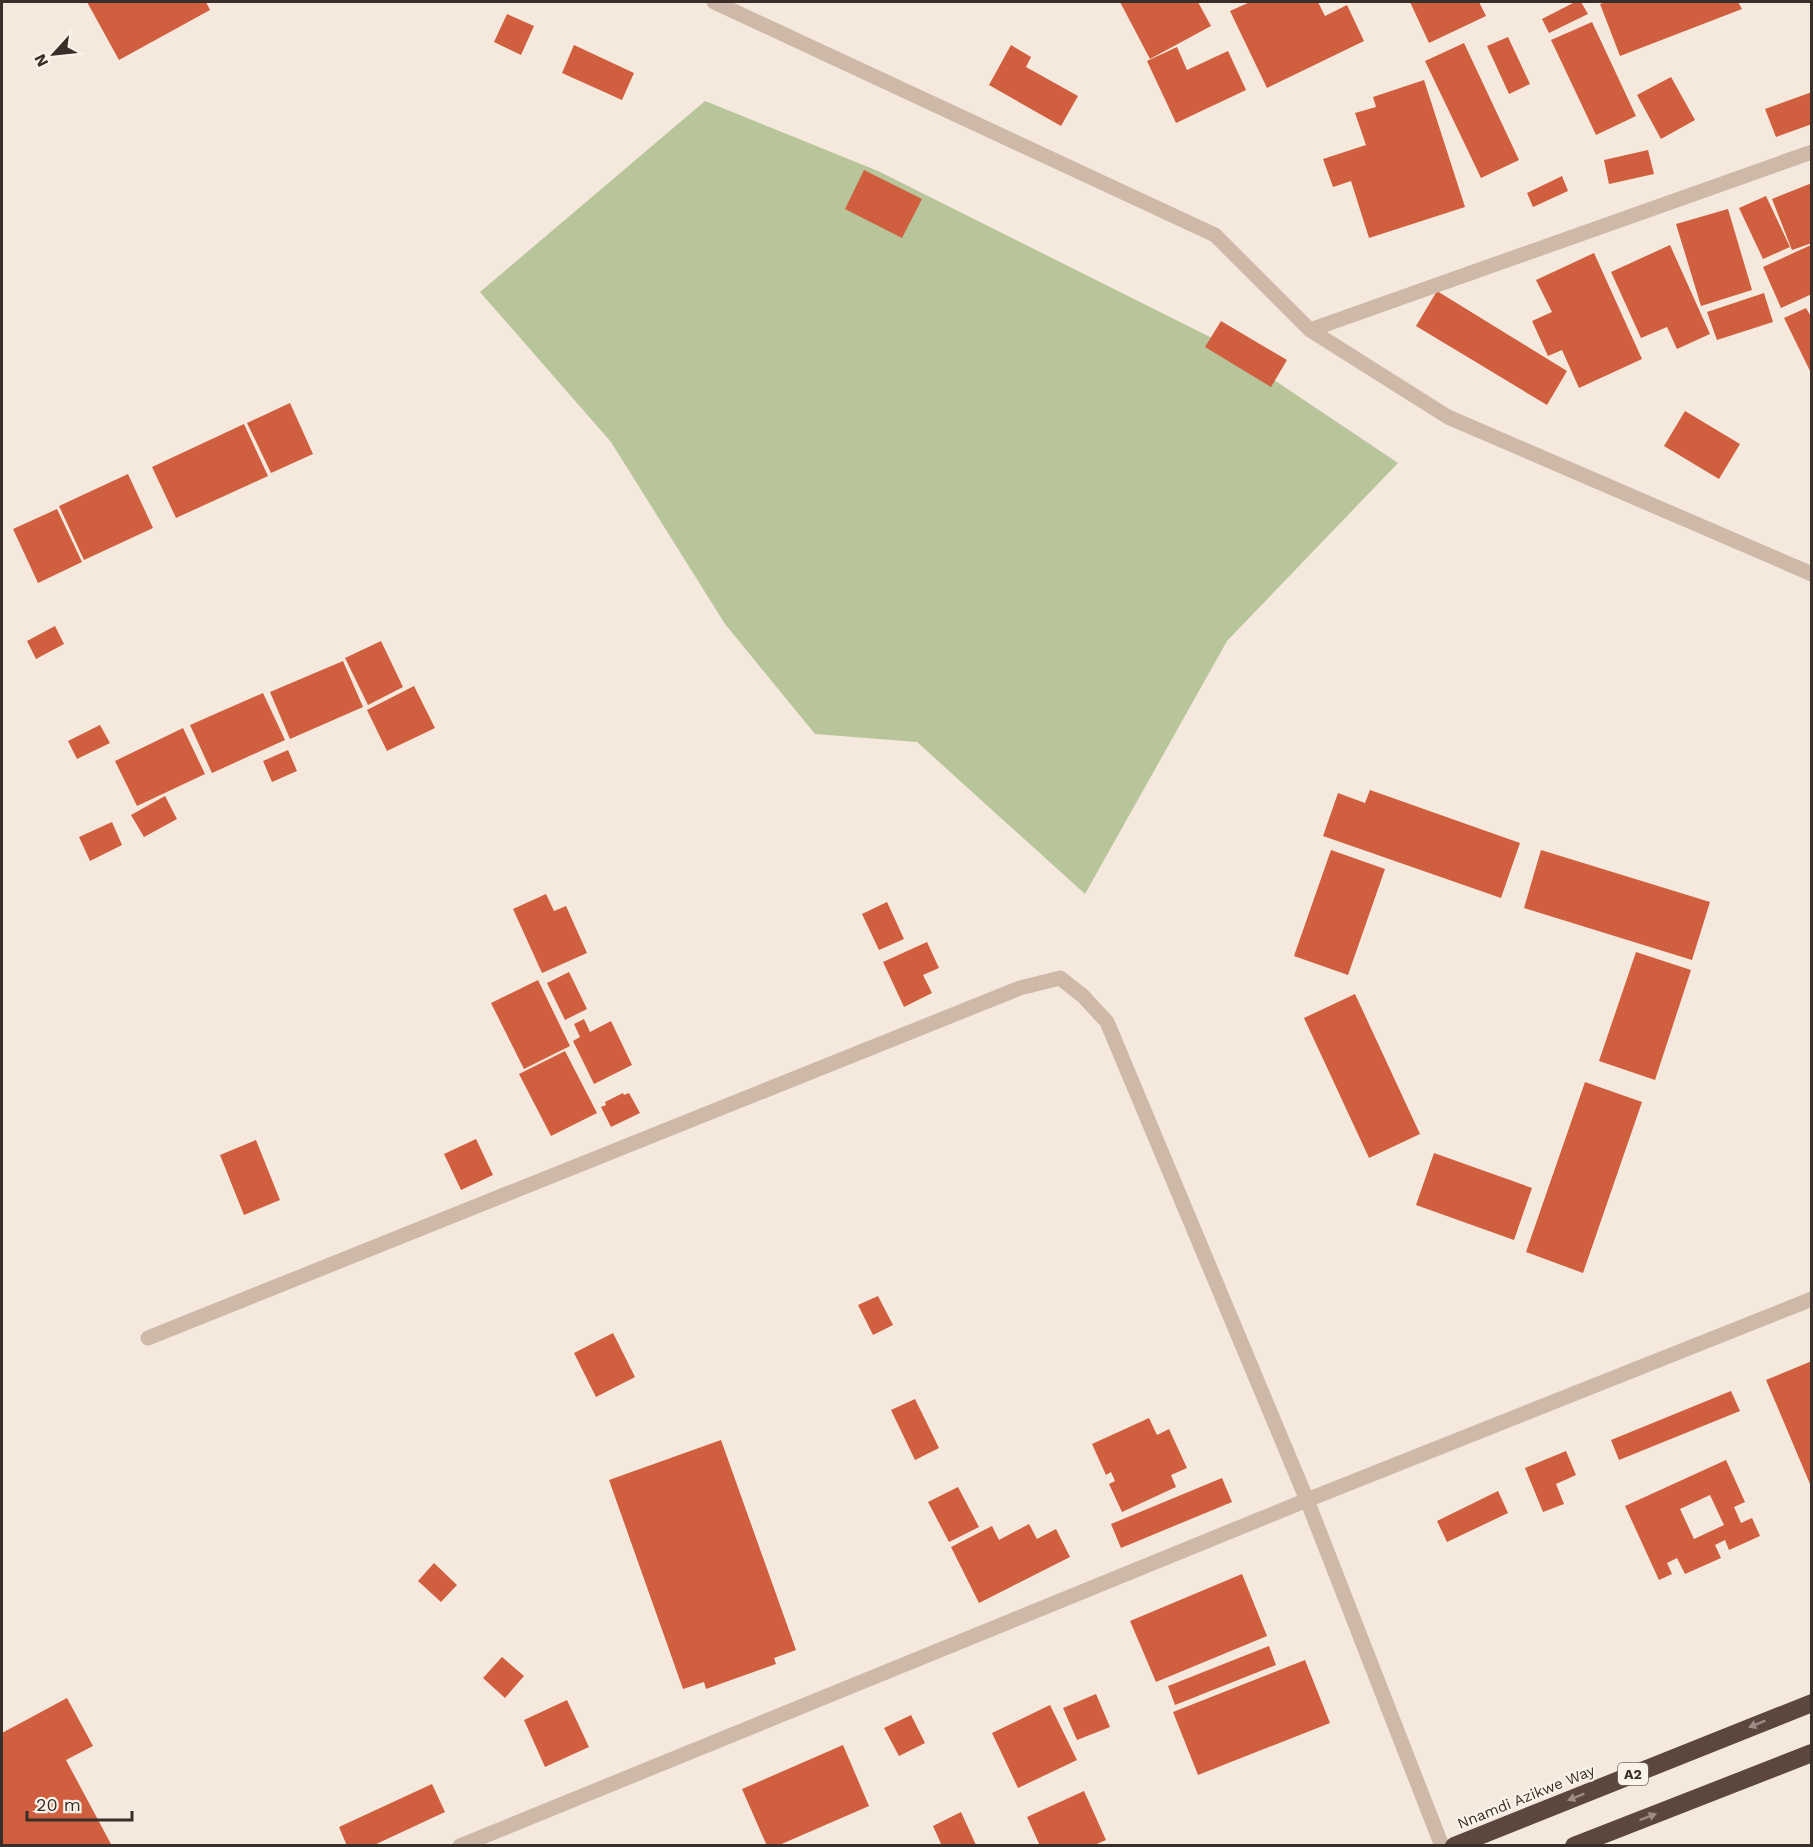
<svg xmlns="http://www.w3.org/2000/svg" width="1813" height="1847" font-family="'Work Sans',sans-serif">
<rect width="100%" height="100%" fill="#f5e9dd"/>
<path fill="#b8c59b" d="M 705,101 L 878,171 L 1210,337 L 1398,463 L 1227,641 L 1085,894 L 917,742 L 815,734 L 725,624 L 611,442 L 480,292 Z"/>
<path fill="#d05f3f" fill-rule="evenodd" d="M 87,2 L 206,2 L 210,10 L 119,60 Z
M 1120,2 L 1198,2 L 1211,26 L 1150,59 Z
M 1250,2 L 1318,2 L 1325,16 L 1347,5 L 1364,41 L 1267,88 L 1230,11 Z
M 1410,2 L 1479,2 L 1486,16 L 1429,43 Z
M 1575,2 L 1581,2 L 1588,14 L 1549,33 L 1542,19 Z
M 1607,2 L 1738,2 L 1742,9 L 1620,56 L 1600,4 Z
M 507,14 L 534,26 L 521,55 L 494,42 Z
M 1592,22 L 1636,116 L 1596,135 L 1551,40 Z
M 1508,37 L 1530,84 L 1509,94 L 1487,46 Z
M 1464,43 L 1519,160 L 1481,178 L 1425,61 Z
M 574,45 L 634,73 L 622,100 L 562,73 Z
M 1011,45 L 1031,57 L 1026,67 L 1078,96 L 1061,126 L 989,85 Z
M 1177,47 L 1187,70 L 1228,51 L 1246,90 L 1176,123 L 1147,61 Z
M 1671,77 L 1695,120 L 1661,139 L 1637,95 Z
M 1424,80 L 1465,207 L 1369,238 L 1351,181 L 1333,187 L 1323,159 L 1366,145 L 1355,113 L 1376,107 L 1373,97 Z
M 1812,92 L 1812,124 L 1776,137 L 1765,109 Z
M 1648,150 L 1654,174 L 1609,184 L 1604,160 Z
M 864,170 L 922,199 L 902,238 L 845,209 Z
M 1562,176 L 1568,191 L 1533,207 L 1527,193 Z
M 1812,183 L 1812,243 L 1792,250 L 1772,199 Z
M 1766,196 L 1790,247 L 1763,259 L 1739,208 Z
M 1728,209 L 1752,290 L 1701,306 L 1676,224 Z
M 1670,245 L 1710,334 L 1677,349 L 1667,327 L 1641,338 L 1611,272 Z
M 1811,245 L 1812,294 L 1781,308 L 1763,267 Z
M 1594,253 L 1642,359 L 1579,388 L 1562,350 L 1548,356 L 1532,321 L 1552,312 L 1536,280 Z
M 1437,291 L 1567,371 L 1547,405 L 1416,326 Z
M 1764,293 L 1773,322 L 1717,340 L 1707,312 Z
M 1806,308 L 1812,318 L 1812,375 L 1784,318 Z
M 1221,321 L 1287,360 L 1271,387 L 1205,347 Z
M 290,403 L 313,454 L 271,473 L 247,423 Z
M 1685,411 L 1740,444 L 1719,479 L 1664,446 Z
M 244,424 L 268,476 L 176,518 L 152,467 Z
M 128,474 L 153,528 L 84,560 L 59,506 Z
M 57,509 L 82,562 L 38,583 L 13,529 Z
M 55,626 L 64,644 L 36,659 L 27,641 Z
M 381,641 L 403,687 L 368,705 L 345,658 Z
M 343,661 L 363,707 L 290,739 L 270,692 Z
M 414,686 L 435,728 L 387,751 L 367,710 Z
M 263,693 L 285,740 L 212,773 L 190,725 Z
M 100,725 L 110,743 L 77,759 L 68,741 Z
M 183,728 L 205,774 L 137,806 L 115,761 Z
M 288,750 L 297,771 L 272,782 L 263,761 Z
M 1370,790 L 1520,843 L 1501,898 L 1323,836 L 1338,793 L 1365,803 Z
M 165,796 L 177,819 L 144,837 L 131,815 Z
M 112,822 L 122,845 L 90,861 L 79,837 Z
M 1331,850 L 1385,869 L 1348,975 L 1294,956 Z
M 1541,850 L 1710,902 L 1692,960 L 1524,908 Z
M 546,894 L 554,911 L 566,906 L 587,953 L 542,973 L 513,909 Z
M 887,902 L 904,939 L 879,950 L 862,914 Z
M 927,942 L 939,968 L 923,975 L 932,993 L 904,1007 L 883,962 Z
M 1636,952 L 1691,970 L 1655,1080 L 1599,1061 Z
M 569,972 L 587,1009 L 565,1020 L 547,983 Z
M 538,980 L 570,1046 L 524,1069 L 491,1003 Z
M 1355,994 L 1420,1134 L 1369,1158 L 1304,1018 Z
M 584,1019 L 590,1032 L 611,1021 L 632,1065 L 594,1084 L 573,1041 L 580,1037 L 574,1024 Z
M 565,1051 L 597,1113 L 551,1136 L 519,1074 Z
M 1585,1082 L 1642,1102 L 1583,1273 L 1526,1252 Z
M 623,1093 L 624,1095 L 629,1093 L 640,1113 L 611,1127 L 601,1107 L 606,1105 L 605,1102 Z
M 476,1139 L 493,1175 L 461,1190 L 444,1154 Z
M 256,1140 L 280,1200 L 244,1215 L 220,1155 Z
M 1434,1153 L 1532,1188 L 1514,1240 L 1416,1205 Z
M 878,1296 L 893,1325 L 873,1335 L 858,1305 Z
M 613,1333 L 635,1377 L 596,1397 L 574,1353 Z
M 1812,1361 L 1812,1483 L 1810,1484 L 1766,1380 Z
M 1731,1391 L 1740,1411 L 1619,1460 L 1611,1440 Z
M 915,1399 L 939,1448 L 915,1460 L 891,1410 Z
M 1149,1418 L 1157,1435 L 1169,1429 L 1187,1468 L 1171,1475 L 1176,1487 L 1122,1512 L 1109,1484 L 1115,1481 L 1111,1472 L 1106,1475 L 1092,1444 Z
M 721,1440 L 796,1650 L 774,1658 L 776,1664 L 706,1689 L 704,1682 L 683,1689 L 609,1480 Z
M 1566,1451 L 1576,1475 L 1556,1484 L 1564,1504 L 1543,1512 L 1525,1468 Z
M 1726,1460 L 1745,1502 L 1734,1507 L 1741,1523 L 1752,1518 L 1760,1536 L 1729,1550 L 1725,1540 L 1715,1545 L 1721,1558 L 1685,1574 L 1677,1558 L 1667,1563 L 1672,1574 L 1659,1580 L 1625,1506 ZM 1710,1495 L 1724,1525 L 1694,1539 L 1680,1509 Z
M 1222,1478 L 1232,1502 L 1121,1548 L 1111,1524 Z
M 958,1487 L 979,1527 L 949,1542 L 928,1502 Z
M 1498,1491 L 1508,1513 L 1447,1542 L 1437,1521 Z
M 1029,1524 L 1037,1539 L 1056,1529 L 1070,1557 L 979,1603 L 951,1547 L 992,1526 L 999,1540 Z
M 434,1563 L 457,1585 L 441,1602 L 418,1581 Z
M 1242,1574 L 1267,1636 L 1156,1682 L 1130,1621 Z
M 1269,1646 L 1276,1665 L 1175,1705 L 1168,1686 Z
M 502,1657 L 524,1676 L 505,1698 L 483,1678 Z
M 1305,1660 L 1330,1723 L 1198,1775 L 1173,1712 Z
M 1096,1694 L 1110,1727 L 1077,1740 L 1063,1708 Z
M 67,1698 L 93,1746 L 66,1760 L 112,1846 L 2,1846 L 2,1733 Z
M 567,1700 L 589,1747 L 545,1767 L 524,1720 Z
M 1050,1705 L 1077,1760 L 1018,1788 L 992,1733 Z
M 911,1715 L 925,1743 L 899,1756 L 884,1728 Z
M 843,1745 L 869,1806 L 777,1846 L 767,1846 L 742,1789 Z
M 432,1784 L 445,1812 L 372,1846 L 347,1846 L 339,1827 Z
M 1084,1791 L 1106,1840 L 1092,1846 L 1040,1846 L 1027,1817 Z
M 961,1812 L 976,1845 L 942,1846 L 933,1826 Z"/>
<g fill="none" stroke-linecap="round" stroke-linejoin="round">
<path stroke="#ceb8a8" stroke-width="15" d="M 714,2 L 1215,235 L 1310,330 L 1448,417 L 1812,574
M 1310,330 L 1812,152
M 148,1338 L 1020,988 L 1060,978 L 1083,996 L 1107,1022 L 1307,1500 L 1442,1846
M 460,1846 L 1307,1500 L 1812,1299"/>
<path stroke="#5c473f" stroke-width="18" d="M 1454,1846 L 1812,1703
M 1574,1846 L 1812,1753"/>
</g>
<defs><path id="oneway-solid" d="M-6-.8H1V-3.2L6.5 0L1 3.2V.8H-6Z" transform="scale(1.5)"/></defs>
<g fill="#9c8c83">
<use href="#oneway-solid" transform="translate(1757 1724) rotate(158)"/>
<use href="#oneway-solid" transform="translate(1576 1797) rotate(158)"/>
<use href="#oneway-solid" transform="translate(1648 1817) rotate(-21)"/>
</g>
<g text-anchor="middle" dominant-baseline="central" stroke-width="4.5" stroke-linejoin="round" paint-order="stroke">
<rect fill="#fbf3ea" stroke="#746963" stroke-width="1.5" x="1618" y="1763" width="30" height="22" rx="4.5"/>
<g font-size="14" font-weight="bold" fill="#3a2e29">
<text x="1633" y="1774">A2</text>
</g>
<g font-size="15" fill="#3a2e29" stroke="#fbf3ea">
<text transform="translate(1526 1797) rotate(-22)">Nnamdi Azikwe Way</text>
</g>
</g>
<rect width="1813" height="1847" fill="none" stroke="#3a2e29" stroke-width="6"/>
<g transform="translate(54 54) rotate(243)" stroke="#fbf3ea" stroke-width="4.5" paint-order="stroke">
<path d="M0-4.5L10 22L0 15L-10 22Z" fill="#3a2e29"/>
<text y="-9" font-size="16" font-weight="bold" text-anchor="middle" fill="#3a2e29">N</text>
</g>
<path d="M27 1811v9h105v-9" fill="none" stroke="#3a2e29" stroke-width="3"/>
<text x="36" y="1811" font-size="18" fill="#3a2e29" stroke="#fbf3ea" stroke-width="4.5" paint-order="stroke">20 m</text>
</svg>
